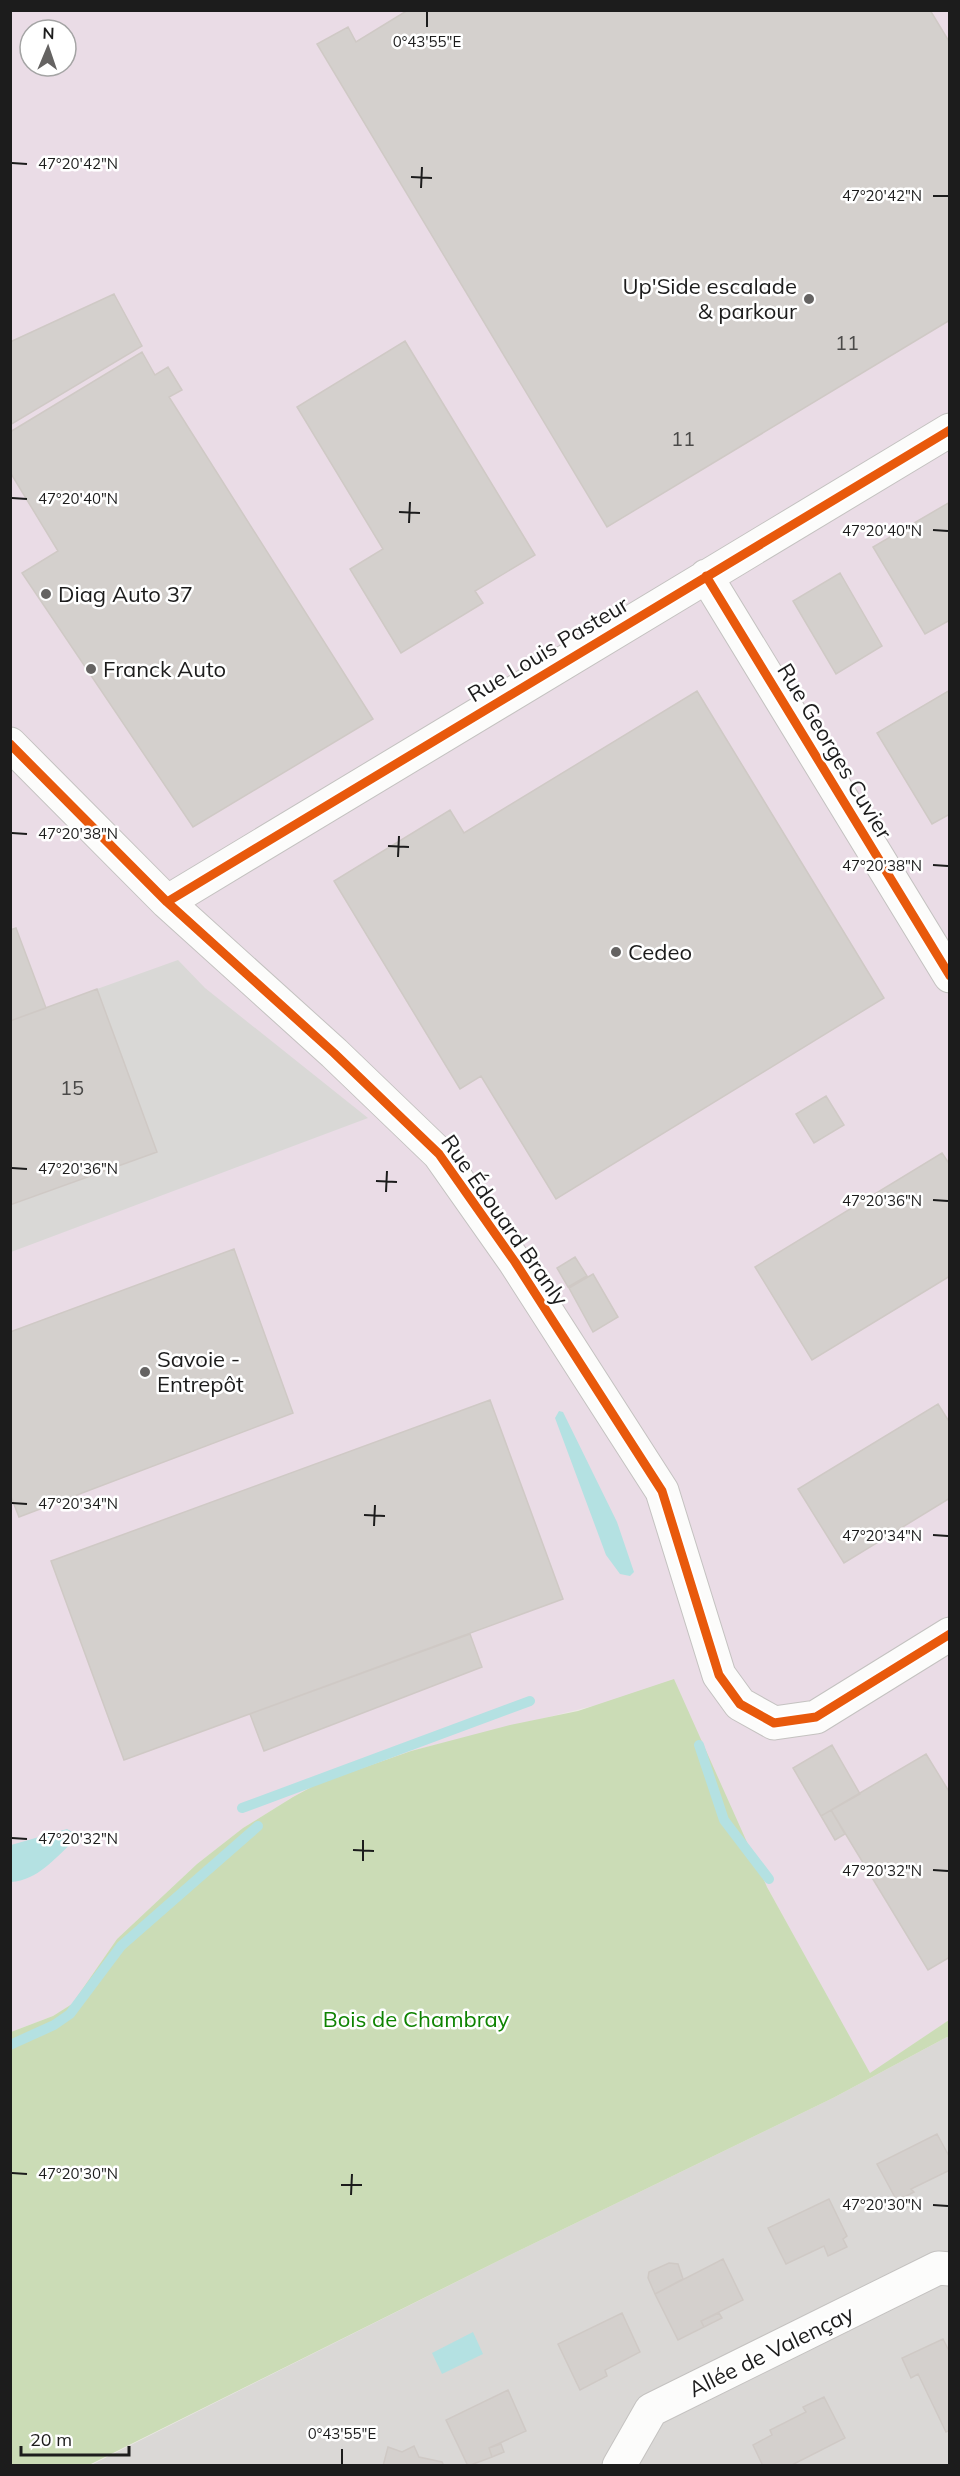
<svg xmlns="http://www.w3.org/2000/svg" width="960" height="2476" font-family="Mulish,sans-serif">
<rect width="100%" height="100%" fill="#ece8e4"/>
<path fill="#dad8d6" d="M 947,2037 L 949,2038 L 949,2465 L 89,2466 L 506,2257 L 833,2098 Z"/>
<path fill="#eadce6" fill-rule="evenodd" d="M 11,11 L 949,11 L 949,2020 L 870,2074 L 767,1887 L 617,1700 L 411,1751 L 317,1784 L 293,1797 L 243,1828 L 197,1864 L 117,1939 L 72,2004 L 53,2016 L 11,2032 ZM 30,30 L 66,30 L 66,66 L 30,66 Z"/>
<path fill="#d9d8d6" d="M 178,960 L 205,988 L 368,1118 L 11,1252 L 11,1205 L 157,1152 L 97,989 Z"/>
<path fill="#cbdcb6" d="M 674,1679 L 767,1887 L 870,2073 L 949,2020 L 949,2038 L 947,2037 L 833,2098 L 506,2257 L 89,2465 L 11,2465 L 11,2032 L 53,2016 L 72,2004 L 117,1939 L 197,1864 L 243,1828 L 293,1797 L 317,1784 L 411,1751 L 510,1725 L 578,1711 Z"/>
<path fill="#b4e1e2" d="M 559,1411 L 563,1412 L 617,1522 L 634,1572 L 630,1576 L 620,1574 L 606,1555 L 555,1418 Z
M 67,1829 L 74,1833 L 74,1841 C 54,1859 38,1880 11,1882 L 11,1845 Z
M 473,2332 L 483,2354 L 442,2374 L 432,2353 Z"/>
<g fill="none" stroke-linecap="round" stroke-linejoin="round">
<path stroke="#b4e1e2" stroke-width="10" d="M 699,1745 L 724,1820 L 769,1879
M 242,1808 L 530,1701
M 10,2045 L 54,2025 L 70,2014 L 121,1946 L 258,1826"/>
</g>
<path fill="#d4d0cd" stroke="#cfc9c5" stroke-width="1.5" d="M 408,10 L 930,10 L 950,43 L 950,320 L 607,527 L 317,44 L 348,27 L 356,42 Z
M 114,294 L 142,346 L 10,425 L 10,342 Z
M 405,341 L 535,555 L 475,591 L 483,603 L 401,653 L 350,569 L 383,549 L 297,407 Z
M 142,352 L 155,375 L 168,367 L 182,390 L 169,397 L 373,719 L 193,827 L 22,573 L 58,551 L 10,472 L 10,432 Z
M 950,502 L 950,620 L 925,634 L 873,547 Z
M 840,573 L 882,646 L 836,674 L 793,601 Z
M 950,690 L 950,814 L 932,824 L 877,733 Z
M 697,691 L 884,998 L 556,1199 L 481,1076 L 460,1089 L 334,881 L 450,810 L 464,833 Z
M 16,928 L 46,1008 L 10,1021 L 10,930 Z
M 97,989 L 157,1152 L 10,1205 L 10,1021 Z
M 826,1096 L 844,1125 L 814,1143 L 796,1114 Z
M 942,1153 L 950,1165 L 950,1276 L 812,1360 L 755,1267 Z
M 234,1249 L 293,1413 L 19,1517 L 10,1494 L 10,1332 Z
M 575,1257 L 587,1276 L 568,1287 L 557,1268 Z
M 593,1274 L 618,1317 L 593,1332 L 569,1288 Z
M 490,1400 L 563,1599 L 124,1760 L 51,1561 Z
M 938,1404 L 950,1423 L 950,1498 L 844,1563 L 798,1489 Z
M 470,1634 L 482,1667 L 264,1751 L 250,1714 Z
M 832,1745 L 860,1794 L 821,1816 L 793,1768 Z
M 926,1754 L 950,1793 L 950,1957 L 928,1970 L 831,1810 Z
M 831,1810 L 845,1834 L 835,1840 L 821,1816 Z
M 937,2134 L 950,2158 L 950,2170 L 911,2189 L 914,2192 L 897,2201 L 877,2164 Z
M 829,2199 L 847,2236 L 843,2239 L 847,2247 L 828,2256 L 824,2246 L 786,2264 L 768,2228 Z
M 723,2259 L 743,2300 L 701,2321 L 704,2327 L 678,2340 L 655,2294 Z
M 669,2263 L 678,2264 L 683,2279 L 655,2294 L 648,2278 L 649,2272 Z
M 622,2313 L 640,2352 L 605,2370 L 607,2376 L 580,2390 L 558,2344 Z
M 719,2313 L 722,2318 L 704,2327 L 701,2321 Z
M 943,2339 L 950,2353 L 950,2430 L 946,2432 L 918,2374 L 911,2378 L 902,2358 Z
M 508,2390 L 526,2431 L 489,2448 L 492,2457 L 468,2466 L 446,2420 Z
M 824,2397 L 845,2438 L 790,2466 L 763,2466 L 753,2445 L 772,2435 L 770,2430 L 806,2412 L 803,2407 Z
M 501,2444 L 504,2452 L 492,2457 L 489,2448 Z
M 414,2446 L 419,2457 L 442,2462 L 444,2466 L 383,2466 L 388,2447 L 402,2452 Z"/>
<g fill="none" stroke-linecap="round" stroke-linejoin="round">
<defs>
<path id="street" d="M 706,576 L 950,976
M 10,744 L 167,902 L 334,1053 L 439,1154 L 515,1262 L 662,1491 L 719,1675 L 740,1704 L 774,1723 L 816,1717 L 950,1634
M 167,902 L 950,430
M 619,2466 L 651,2410 L 938,2268 L 950,2269"/>
</defs>
<use href="#street" stroke="#c4c2c0" stroke-width="35"/>
<use href="#street" stroke="#fcfcfb" stroke-width="33"/>
<defs>
<path id="cycleway" d="M 706,576 L 950,976
M 10,744 L 167,902 L 334,1053 L 439,1154 L 515,1262 L 662,1491 L 719,1675 L 740,1704 L 774,1723 L 816,1717 L 950,1634
M 167,902 L 950,430"/>
</defs>
<use href="#cycleway" stroke="#fff" stroke-width="13"/>
<use href="#cycleway" stroke="#e8590c" stroke-width="9"/>
</g>
<path fill="none" stroke="#1c1c1c" stroke-width="2" d="M 427,27 L 427,12M 12,163 L 27,164M 411,177 L 432,178M 421,188 L 422,167M 933,196 L 948,196M 12,498 L 27,499M 399,512 L 420,513M 409,523 L 410,502M 933,530 L 948,531M 12,833 L 27,834M 388,846 L 409,847M 398,857 L 399,836M 933,865 L 948,866M 12,1168 L 27,1169M 376,1181 L 397,1182M 386,1192 L 387,1171M 933,1200 L 948,1201M 12,1503 L 27,1504M 364,1515 L 385,1516M 374,1526 L 375,1505M 933,1535 L 948,1536M 12,1838 L 27,1839M 353,1850 L 374,1851M 363,1861 L 363,1840M 933,1870 L 948,1871M 12,2173 L 27,2174M 341,2185 L 362,2185M 351,2195 L 352,2174M 933,2205 L 948,2206M 342,2464 L 342,2449"/>
<g fill="#656362" stroke="#fff" stroke-width="2">
<circle cx="809" cy="299" r="6"/>
<circle cx="46" cy="594" r="6"/>
<circle cx="91" cy="669" r="6"/>
<circle cx="616" cy="952" r="6"/>
<circle cx="145" cy="1372" r="6"/>
</g>
<g text-anchor="middle" dominant-baseline="central" stroke-width="5" stroke-linejoin="round" paint-order="stroke">
<g font-size="20" fill="#4b4a49">
<text x="847" y="342">11</text>
<text x="683" y="438">11</text>
<text x="72" y="1087">15</text>
</g>
<g font-size="22" fill="#1c1c1c" stroke="#fff" text-anchor="start">
<text x="797" y="286" text-anchor="end">Up'Side escalade<tspan x="797" dy="25">&amp; parkour</tspan></text>
<text x="58" y="594">Diag Auto 37</text>
<text x="103" y="669">Franck Auto</text>
<text x="628" y="952">Cedeo</text>
<text x="157" y="1359">Savoie -<tspan x="157" dy="25">Entrepôt</tspan></text>
</g>
<g font-size="22" fill="#1c1c1c" stroke="#fff">
<text transform="translate(548 649) rotate(-31)">Rue Louis Pasteur</text>
<text transform="translate(835 751) rotate(59)">Rue Georges Cuvier</text>
<text transform="translate(505 1220) rotate(55)">Rue Édouard Branly</text>
<text transform="translate(771 2351) rotate(-26)">Allée de Valençay</text>
</g>
<g font-size="22" fill="#0e8301" stroke="#fff">
<text x="416" y="2019">Bois de Chambray</text>
</g>
</g>
<g font-size="15" text-anchor="middle" fill="#1c1c1c" stroke="#fff" stroke-width="5" stroke-linejoin="round" paint-order="stroke">
<text x="427" y="47">0°43'55"E</text>
<text x="78" y="169">47°20'42"N</text>
<text x="882" y="201">47°20'42"N</text>
<text x="78" y="504">47°20'40"N</text>
<text x="882" y="536">47°20'40"N</text>
<text x="78" y="839">47°20'38"N</text>
<text x="882" y="871">47°20'38"N</text>
<text x="78" y="1174">47°20'36"N</text>
<text x="882" y="1206">47°20'36"N</text>
<text x="78" y="1509">47°20'34"N</text>
<text x="882" y="1541">47°20'34"N</text>
<text x="78" y="1844">47°20'32"N</text>
<text x="882" y="1876">47°20'32"N</text>
<text x="78" y="2179">47°20'30"N</text>
<text x="882" y="2210">47°20'30"N</text>
<text x="342" y="2439">0°43'55"E</text>
</g>
<rect width="960" height="2476" fill="none" stroke="#1c1c1c" stroke-width="24"/>
<g transform="translate(48 48) rotate(2)"><circle r="28" fill="#ffffff" stroke="#a4a4a4" stroke-width="1.5"/>
<path d="M0-4.5L10 22L0 15L-10 22Z" fill="#656362"/>
<text y="-9" font-size="16" font-weight="bold" text-anchor="middle" fill="#1c1c1c">N</text>
</g>
<path d="M21 2446v9h108v-9" fill="none" stroke="#1c1c1c" stroke-width="3"/>
<text x="30" y="2446" font-size="18" fill="#1c1c1c" stroke="#ffffff" stroke-width="4.5" paint-order="stroke">20 m</text>
</svg>
